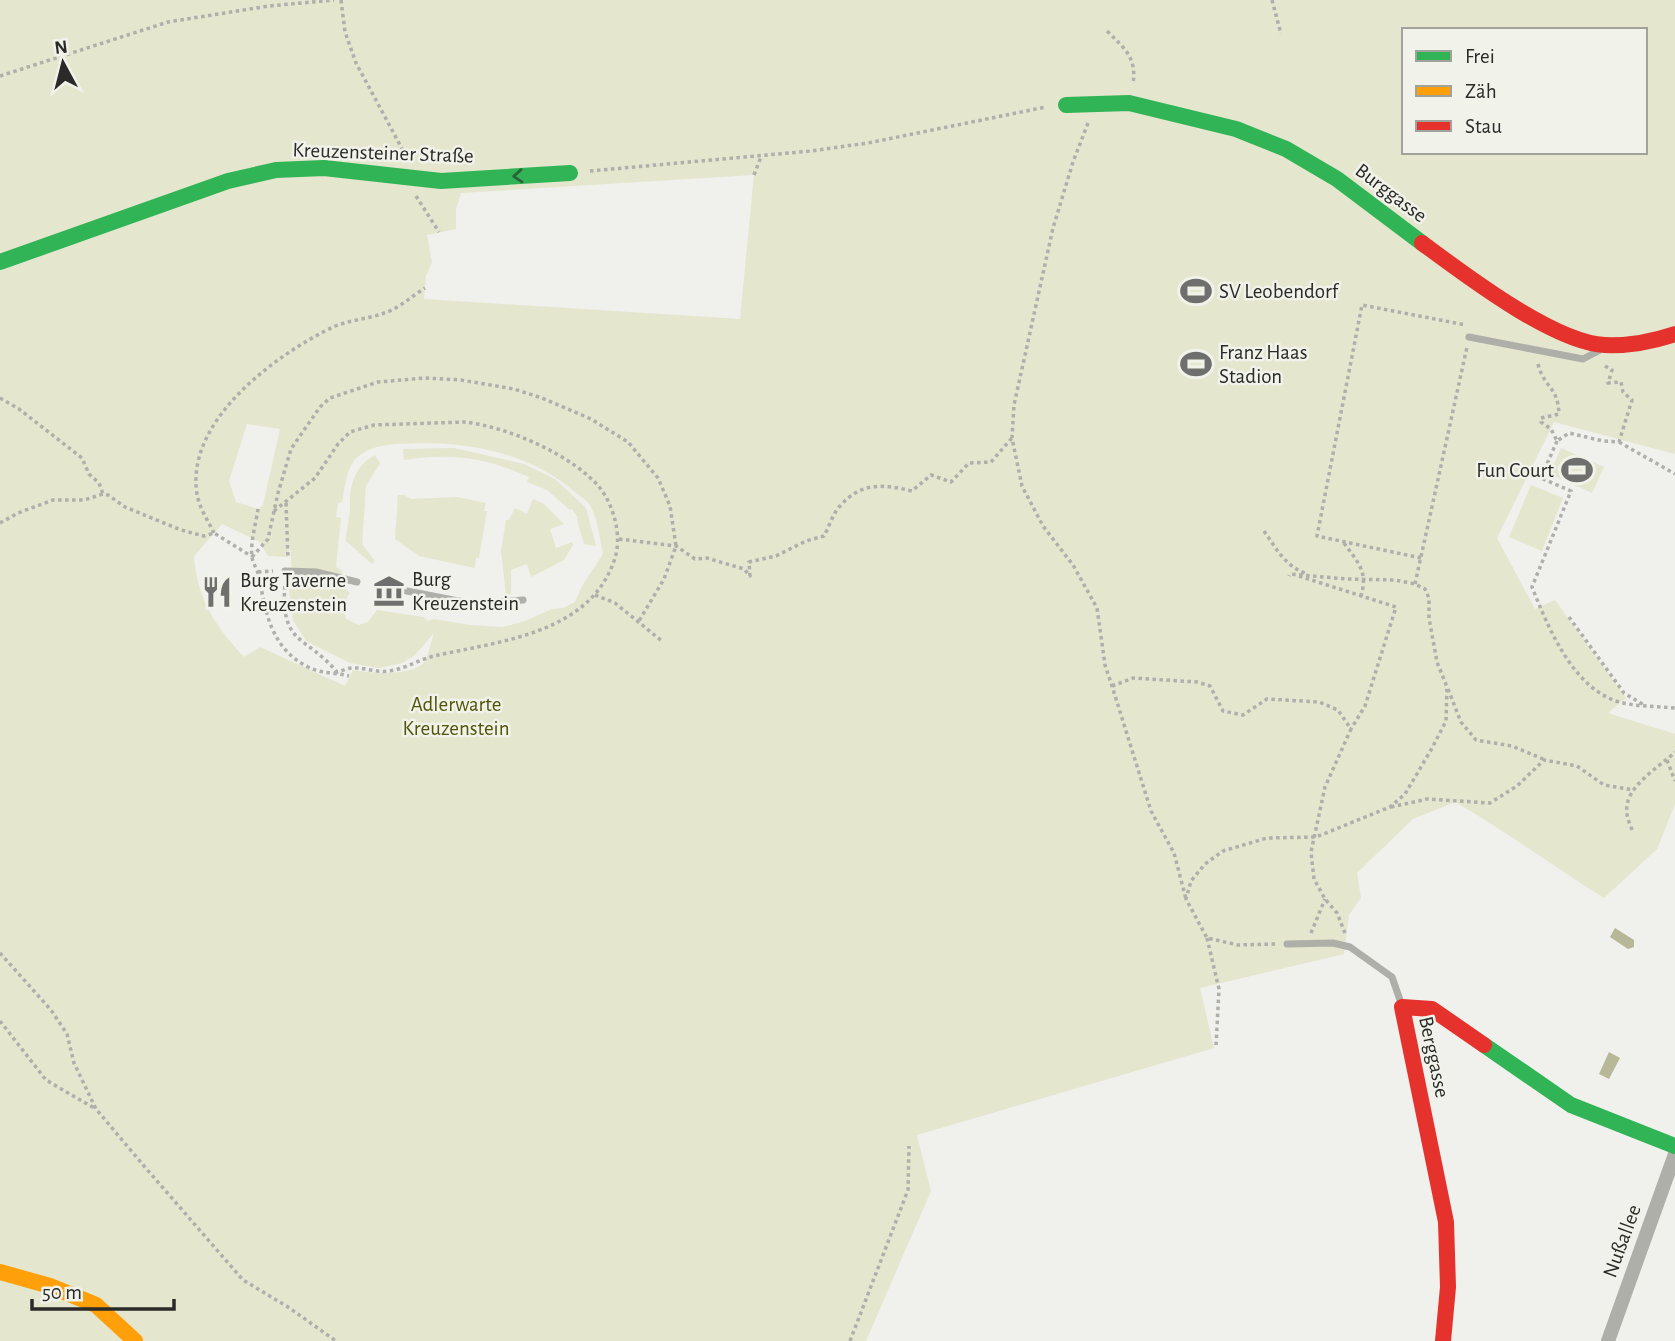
<svg xmlns="http://www.w3.org/2000/svg" width="1675" height="1341" font-family="'Alegreya Sans',sans-serif">
<rect width="100%" height="100%" fill="#f0f0ec"/>
<path fill="#e4e6ce" fill-rule="evenodd" d="M 0,0 L 1675,0 L 1675,454 L 1554,422 L 1497,538 L 1535,609 L 1555,600 L 1626,698 L 1608,713 L 1675,734 L 1675,804 L 1657,849 L 1604,898 C 1554,867 1506,831 1455,802 L 1413,819 L 1357,873 L 1361,898 L 1349,915 L 1344,954 L 1200,988 L 1214,1048 L 917,1135 L 931,1191 L 866,1341 L 0,1341 ZM 1404,30 L 1645,30 L 1645,152 L 1404,152 ZM 754,175 L 740,319 L 424,299 L 426,276 L 432,262 L 427,235 L 456,229 L 456,209 L 461,193 ZM 247,424 L 280,429 L 263,505 L 258,509 L 236,502 L 229,481 ZM 423,443 C 477,443 534,456 575,492 C 580,496 588,501 591,507 C 598,520 600,540 603,554 L 582,586 L 575,602 L 563,608 L 552,609 L 525,621 L 503,627 L 470,625 L 434,619 L 428,621 L 423,617 L 377,610 L 368,622 L 359,625 L 346,619 L 342,605 L 350,593 L 343,587 L 342,571 L 336,567 L 341,518 L 336,517 L 338,503 L 342,502 C 344,492 345,480 349,470 C 360,441 399,444 423,443 ZM 222,524 L 260,542 L 268,556 L 288,557 L 290,542 L 292,576 L 288,583 L 293,620 L 306,641 L 350,663 L 379,668 L 402,663 L 415,655 L 434,633 C 431,642 429,653 425,661 C 414,677 370,673 353,670 L 345,686 L 260,647 L 244,657 C 215,626 197,599 194,556 Z
M 454,448 L 524,464 L 555,479 L 586,508 L 596,546 L 584,544 L 577,520 L 578,518 L 572,509 L 570,510 L 547,490 L 527,482 L 529,477 C 484,457 453,453 404,460 L 403,449 Z
M 1561,448 L 1604,467 L 1592,493 L 1550,474 Z
M 375,455 L 380,463 L 366,486 L 362,544 L 375,561 L 372,564 L 346,541 C 346,530 350,518 350,508 C 349,488 354,466 375,455 Z
M 1531,485 L 1563,498 L 1542,551 L 1509,537 Z
M 398,495 L 404,495 L 411,499 L 457,497 L 486,503 L 484,511 L 487,511 L 479,558 L 476,558 L 475,568 L 419,556 L 395,539 Z
M 533,499 L 544,504 L 564,524 L 550,529 L 556,548 L 572,542 L 573,545 L 564,560 L 531,577 L 527,564 L 511,570 L 511,594 L 506,595 L 501,551 L 506,520 L 509,520 L 515,508 L 527,514 Z"/>
<path fill="#b6b897" d="M 1615,928 L 1634,940 L 1634,947 L 1628,949 L 1610,937 Z
M 1609,1052 L 1620,1058 L 1609,1079 L 1599,1074 Z"/>
<g fill="none" stroke-linecap="round" stroke-linejoin="round">
<path stroke="#afafab" stroke-width="3.5" stroke-dasharray="3.5 3.5" stroke-linecap="butt" d="M 341,0 L 345,32 L 356,63 L 407,158
M 1272,0 L 1281,34
M 1107,31 C 1124,48 1137,57 1133,84
M 0,76 L 168,22 L 269,6 L 334,0
M 1088,123 L 1073,162 L 1053,228 L 1014,405 L 1012,438 L 1022,486 L 1043,526 L 1073,565 L 1097,608 L 1105,665 L 1112,686 L 1151,811 L 1174,853 L 1186,899
M 590,171 L 811,151 L 868,143 L 1046,107
M 754,175 L 761,157
M 416,196 L 439,232
M 1538,364 C 1544,388 1558,386 1559,414 L 1541,418 L 1541,422 L 1551,429 L 1557,441 L 1569,433 L 1603,441 L 1619,442 L 1632,400 L 1623,392 L 1621,382 L 1608,383 L 1612,370 L 1605,366
M 0,398 L 19,409 L 82,458 L 89,474 L 99,483 L 103,494
M 1557,441 L 1541,478 L 1571,491 L 1532,587 C 1548,627 1572,686 1616,701 C 1635,707 1655,706 1675,708
M 1619,442 L 1675,474
M 286,503 L 288,558
M 258,509 C 256,523 250,543 252,557 C 253,564 258,570 259,577 C 266,614 271,648 308,667 C 321,674 335,672 349,676
M 274,511 L 315,478 L 338,444 L 350,432 L 374,425 L 464,422 C 506,426 573,455 600,488 C 614,506 622,536 615,558 C 591,634 500,641 434,656 C 418,660 405,669 389,671 C 376,673 364,667 352,668 C 347,668 342,671 337,672 C 305,634 280,646 285,583
M 0,523 L 18,513 L 53,500 L 84,500 L 103,494 L 108,495 L 125,507 L 181,530 L 204,536 L 214,533 L 251,556
M 1264,531 C 1276,548 1285,566 1305,573
M 214,533 C 208,521 199,507 197,494 C 185,421 275,355 333,327 C 349,320 368,319 384,313 C 398,309 412,296 425,288
M 619,539 L 676,546 L 695,559 L 707,558 L 744,569 L 750,576 L 749,562 L 776,556 L 806,541 L 824,536 C 829,527 833,513 840,506 C 861,482 883,484 912,491 L 931,475 L 951,482 L 969,463 L 991,462 L 1012,438
M 1344,543 C 1359,564 1369,572 1360,599
M 252,557 L 268,539 L 278,493 L 291,449 L 320,407 L 330,398 L 378,382 L 425,378 L 461,380 L 514,389 L 542,398 L 591,419 L 628,442 L 658,478 L 670,506 L 676,546 L 664,579 L 639,621
M 1421,558 L 1317,536 L 1362,305 L 1466,325
M 258,572 L 273,571
M 1299,576 L 1396,607 L 1365,706 L 1351,729
M 1415,584 L 1467,347
M 595,595 L 615,603 L 663,642
M 1569,617 L 1624,693 L 1644,705
M 1112,686 L 1133,678 L 1197,682 L 1210,686 L 1223,711 L 1243,715 L 1267,699 L 1319,702 L 1338,710 L 1351,729 L 1325,787 L 1311,852 L 1314,879 L 1325,899 L 1337,913 L 1345,933
M 1448,689 L 1461,722 L 1476,740 L 1512,746 L 1543,759
M 1667,760 L 1675,781
M 1391,807 L 1427,799 L 1490,803 L 1517,786 L 1544,760 L 1577,766 L 1604,785 L 1634,790
M 1632,830 C 1630,824 1627,818 1627,813 C 1623,787 1660,767 1675,752
M 1311,933 L 1325,899
M 1207,938 L 1219,989 L 1216,1046
M 1275,944 L 1238,945 L 1207,938 L 1186,899 L 1191,881 L 1205,864 L 1223,851 L 1267,838 L 1316,837 L 1390,807 L 1405,794 L 1431,750 L 1446,721 L 1447,687 L 1437,662 L 1429,618 L 1429,598 L 1425,589 L 1415,584 L 1395,580 L 1346,579 L 1290,574 L 1289,576
M 0,953 L 51,1010 L 67,1034 L 74,1063 L 96,1109 L 144,1166 L 243,1280 L 288,1307 L 336,1341
M 0,1021 L 46,1080 L 94,1108
M 850,1341 L 908,1190 L 909,1146"/>
<path stroke="#afafa9" stroke-width="7" d="M 1469,337 L 1583,359 L 1600,350
M 285,571 L 316,572 L 357,582
M 376,585 L 474,604 L 523,600
M 1287,944 L 1333,943 L 1350,947 L 1392,977 L 1401,1003"/>
<path stroke="#afafa9" stroke-width="14" d="M 1608,1341 L 1675,1154"/>
<path stroke="#30b455" stroke-width="16" d="M 1066,105 L 1129,103 L 1236,129 L 1286,149 L 1337,179 L 1422,243
M 0,262 L 228,181 L 276,170 L 324,168 L 441,181 L 570,173
M 1484,1045 L 1571,1105 L 1675,1146"/>
<path stroke="#ff9f0a" stroke-width="16" d="M 0,1272 L 50,1286 L 96,1305 L 135,1341"/>
<path stroke="#e5322d" stroke-width="16" d="M 1422,243 C 1464,274 1554,343 1605,345 C 1628,346 1654,341 1675,334
M 1443,1341 L 1448,1287 L 1446,1222 L 1402,1007 L 1432,1009 L 1484,1045"/>
</g>
<defs><path id="oneway-chevron" d="M-2-3.5L2.5 0L-2 3.5" fill="none" stroke-width="1.6" stroke-linecap="round" stroke-linejoin="round" transform="scale(1.75)"/></defs>
<use stroke="#2c623a" href="#oneway-chevron" transform="translate(518 176) rotate(176)"/>
<defs>
<symbol id="stadium-bare" viewBox="-9 -9 18 18"><path d="M0-5a6.5 5 0 1 0 0 10a6.5 5 0 1 0 0-10ZM-3.5-1.8h7v3.6h-7Z" fill="#6f706d" stroke="#f1f2ea" stroke-width="2.5" paint-order="stroke"/></symbol>
<symbol id="museum-bare" viewBox="-9 -9 18 18"><path d="M0-6L6-3V-2H-6V-3ZM-5-1h2V3h-2ZM-1-1h2V3h-2ZM3-1h2V3H3ZM-6 4H6V6H-6Z" fill="#6f706d" stroke="#f1f2ea" stroke-width="2.5" paint-order="stroke"/></symbol>
<symbol id="restaurant-bare" viewBox="-9 -9 18 18"><path d="M-5-6h1v4h1v-4h1v4h1v-4h1v5L-1.5 .5V6h-2V.5L-5-1ZM5-6V6H3V1.5H1.5Q1.5-4 5-6Z" fill="#6f706d" stroke="#f1f2ea" stroke-width="2.5" paint-order="stroke"/></symbol>
</defs>
<g fill-rule="evenodd">
<use href="#stadium-bare" x="1174" y="269" width="44" height="44"/>
<use href="#stadium-bare" x="1174" y="342" width="44" height="44"/>
<use href="#stadium-bare" x="1555" y="448" width="44" height="44"/>
<use href="#museum-bare" x="367" y="569" width="44" height="44"/>
<use href="#restaurant-bare" x="195" y="570" width="44" height="44"/>
</g>
<g text-anchor="middle" dominant-baseline="central" stroke-width="5" stroke-linejoin="round" paint-order="stroke">
<g font-size="21" fill="#2a2b28" stroke="#f1f2ea">
<text transform="translate(383 153) rotate(2)">Kreuzensteiner Straße</text>
<text transform="translate(1391 193) rotate(37)">Burggasse</text>
<text transform="translate(1434 1057) rotate(78)">Berggasse</text>
<text transform="translate(1622 1241) rotate(-70)">Nußallee</text>
</g>
<g font-size="21" fill="#2a2b28" stroke="#f1f2ea" text-anchor="start">
<text x="1219" y="291">SV Leobendorf</text>
<text x="1219" y="352">Franz Haas<tspan x="1219" dy="24">Stadion</tspan></text>
<text x="1554" y="470" text-anchor="end">Fun Court</text>
<text x="412" y="579">Burg<tspan x="412" dy="24">Kreuzenstein</tspan></text>
<text x="240" y="580">Burg Taverne<tspan x="240" dy="24">Kreuzenstein</tspan></text>
</g>
<g font-size="21" fill="#535507" stroke="#f1f2ea">
<text x="456" y="704">Adlerwarte<tspan x="456" dy="24">Kreuzenstein</tspan></text>
</g>
</g>
<rect x="1402" y="28" width="245" height="126" fill="#f1f2ea" stroke="#a1a29c" stroke-width="2"/>
<rect x="1416" y="51" width="35" height="10" fill="#30b455" stroke="#a1a29c" stroke-width="2"/>
<text x="1465" y="63" font-size="21" fill="#2a2b28">Frei</text>
<rect x="1416" y="86" width="35" height="10" fill="#ff9f0a" stroke="#a1a29c" stroke-width="2"/>
<text x="1465" y="98" font-size="21" fill="#2a2b28">Zäh</text>
<rect x="1416" y="121" width="35" height="10" fill="#e5322d" stroke="#a1a29c" stroke-width="2"/>
<text x="1465" y="133" font-size="21" fill="#2a2b28">Stau</text>
<g transform="translate(63 63) rotate(353)" stroke="#f1f2ea" stroke-width="5" paint-order="stroke">
<path d="M0-5L12 26L0 18L-12 26Z" fill="#2a2b28"/>
<text y="-10" font-size="19" font-weight="bold" text-anchor="middle" fill="#2a2b28">N</text>
</g>
<path d="M32 1299v10h142v-10" fill="none" stroke="#2a2b28" stroke-width="3.5"/>
<text x="42" y="1299" font-size="21" fill="#2a2b28" stroke="#f1f2ea" stroke-width="5" paint-order="stroke">50 m</text>
</svg>
